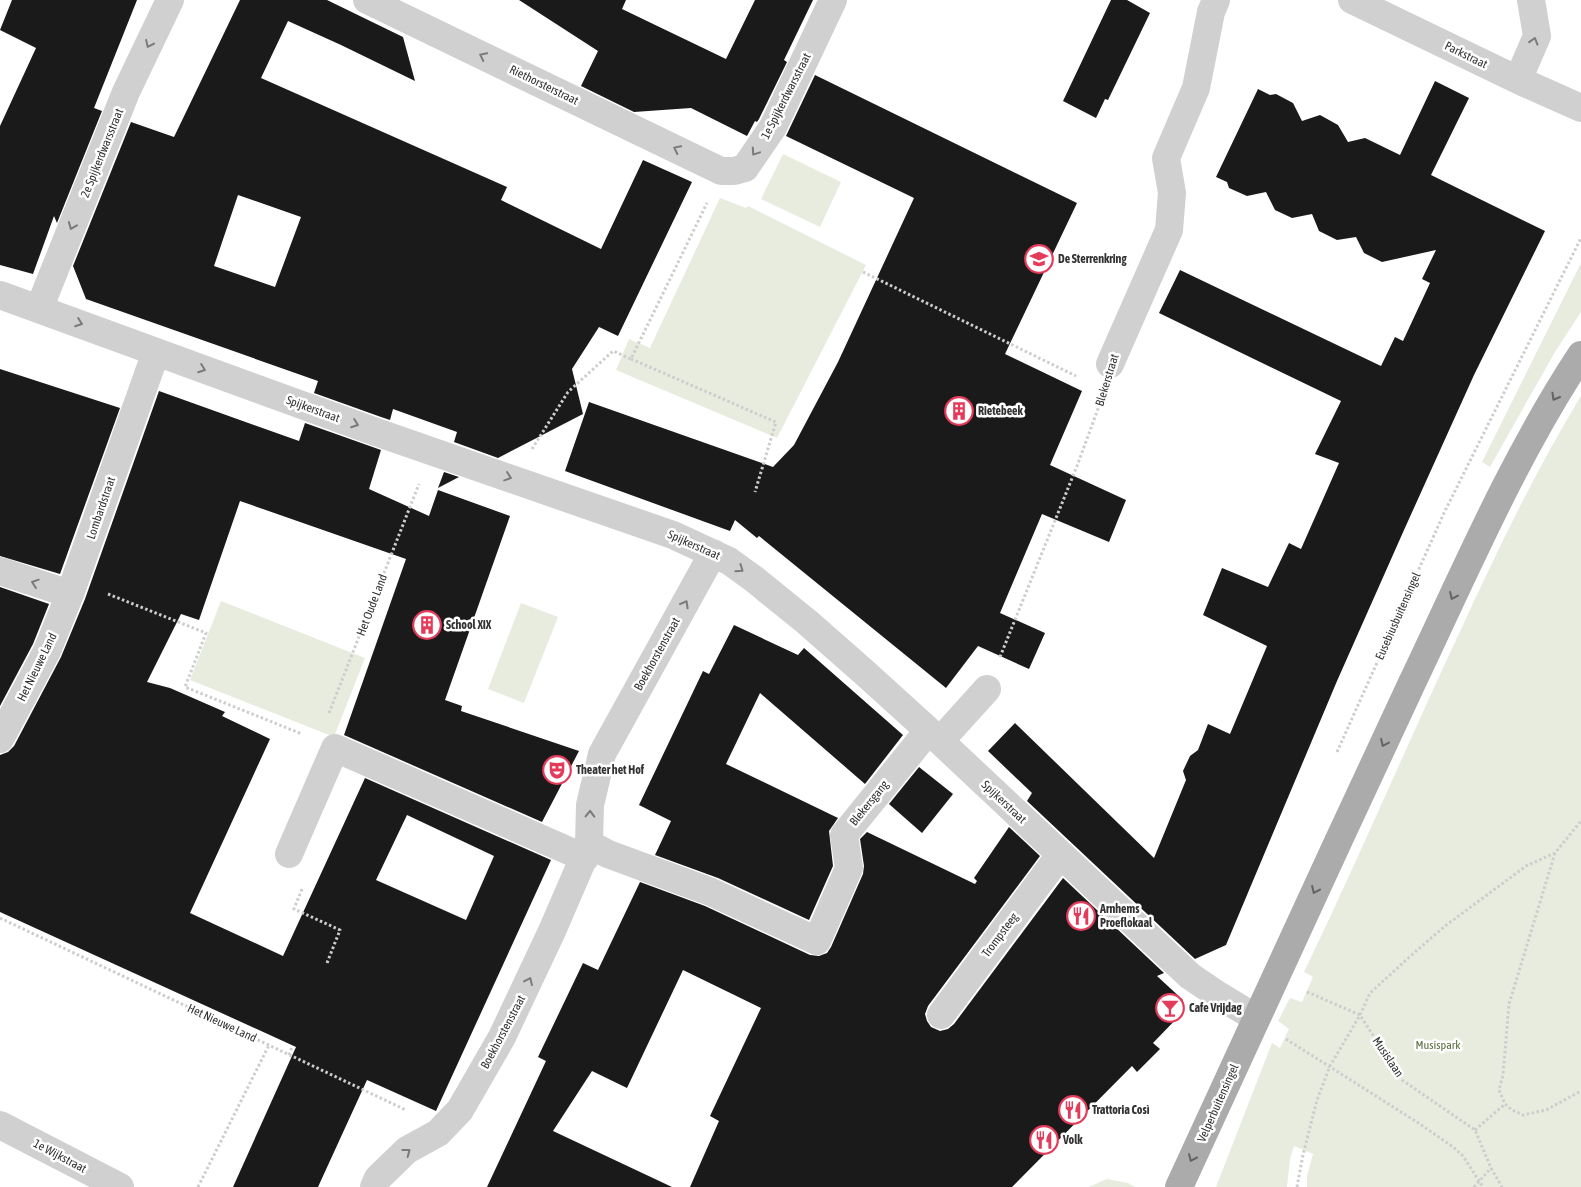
<svg xmlns="http://www.w3.org/2000/svg" width="1581" height="1187" font-family="'Asap Condensed',sans-serif">
<rect width="100%" height="100%" fill="#fff"/>
<path fill="#e7ecdf" d="M 783,154 L 841,182 L 820,227 L 761,199 Z
M 720,198 L 746,208 L 748,206 L 866,265 L 777,438 L 616,370 L 629,339 L 650,348 Z
M 1581,263 L 1581,312 L 1555,352 L 1490,467 L 1482,462 Z
M 1581,396 L 1581,1187 L 1307,1187 L 1307,1176 L 1313,1154 L 1294,1146 L 1290,1159 L 1287,1187 L 1216,1187 L 1272,1043 L 1280,1048 L 1289,1029 L 1278,1021 L 1290,998 L 1302,1002 L 1313,977 L 1304,972 C 1359,858 1409,740 1463,625 C 1499,547 1536,470 1581,396 Z
M 221,601 L 365,658 L 334,737 L 190,680 Z
M 521,603 L 558,617 L 524,703 L 488,689 Z
M 1107,1179 L 1128,1183 L 1135,1187 L 1089,1187 Z"/>
<path fill="#1a1a1a" fill-rule="evenodd" d="M 12,0 L 137,0 L 94,108 L 102,111 L 57,223 L 54,216 L 33,274 L 0,265 L 0,126 L 36,48 L 0,30 Z
M 240,0 L 327,0 L 403,37 L 415,81 L 341,45 L 288,21 L 261,78 L 507,187 L 501,200 L 601,249 L 643,160 L 692,182 L 618,336 L 599,327 L 572,369 L 583,414 L 498,458 L 454,442 L 457,432 L 393,409 L 390,420 L 381,417 L 314,393 L 318,381 L 86,299 L 73,266 L 131,122 L 174,137 ZM 238,195 L 301,217 L 275,287 L 214,266 Z
M 519,0 L 626,0 L 622,9 L 726,59 L 755,0 L 813,0 L 784,60 L 787,62 L 759,119 L 757,122 L 755,121 L 747,136 L 691,108 L 634,112 L 581,86 L 598,51 Z
M 1111,0 L 1127,0 L 1150,13 L 1108,100 L 1105,99 L 1096,118 L 1063,101 Z
M 815,75 L 1077,203 L 1005,354 L 1082,391 L 1050,465 L 1126,500 L 1109,542 L 1042,514 L 1000,613 L 1045,633 L 1029,669 L 978,646 L 946,688 L 759,536 L 757,538 L 735,520 L 730,531 L 565,471 L 589,402 L 773,467 L 794,445 L 838,362 L 914,198 L 786,136 Z
M 1435,81 L 1469,98 L 1431,175 L 1545,231 L 1474,375 L 1404,530 L 1337,681 L 1226,945 L 1195,959 L 1027,801 L 1032,793 L 988,751 L 1015,723 L 1154,858 L 1186,780 L 1183,771 L 1190,756 L 1198,750 L 1208,724 L 1230,734 L 1267,646 L 1203,615 L 1222,568 L 1268,587 L 1289,543 L 1301,549 L 1339,463 L 1315,454 L 1341,401 L 1159,313 L 1180,270 L 1381,366 L 1395,337 L 1403,341 L 1430,283 L 1422,279 L 1436,250 L 1382,262 L 1364,253 L 1356,237 L 1337,240 L 1319,231 L 1312,214 L 1292,218 L 1275,210 L 1266,192 L 1247,196 L 1229,188 L 1227,182 L 1216,177 L 1258,89 L 1270,95 L 1276,94 L 1293,103 L 1302,121 L 1320,115 L 1338,125 L 1348,142 L 1365,138 L 1400,155 Z
M 0,369 L 120,408 L 60,574 L 0,556 Z
M 159,391 L 299,441 L 305,423 L 381,450 L 369,489 L 429,516 L 438,490 L 510,516 L 445,700 L 462,706 L 461,711 L 579,751 L 542,822 L 344,735 L 406,559 L 240,501 L 199,620 L 181,614 L 147,682 L 170,688 L 225,712 L 222,716 L 270,739 L 190,913 L 283,956 L 365,778 L 551,860 L 436,1111 L 367,1080 L 318,1187 L 233,1187 L 296,1047 L 0,912 L 0,755 L 8,752 L 14,746 L 61,657 L 85,599 ZM 407,815 L 494,856 L 466,920 L 376,880 Z
M 444,472 L 459,477 L 438,488 Z
M 0,587 L 49,604 L 33,644 L 0,706 Z
M 734,625 L 798,655 L 804,648 L 903,735 L 865,784 L 760,693 L 726,764 L 838,818 L 829,831 L 833,866 L 809,920 L 718,878 L 655,855 L 671,821 L 639,805 L 703,671 L 709,674 Z
M 919,767 L 953,794 L 922,833 L 889,804 Z
M 1009,827 L 1040,856 L 928,1006 L 925,1014 L 927,1021 L 931,1027 L 940,1031 L 948,1029 L 954,1024 L 1063,878 L 1164,973 L 1157,976 L 1183,1000 L 1182,1013 L 1153,1043 L 1160,1049 L 1137,1072 L 1132,1066 L 1012,1187 L 690,1187 L 719,1121 L 710,1116 L 761,1008 L 683,970 L 627,1088 L 592,1071 L 553,1131 L 672,1187 L 487,1187 L 546,1061 L 538,1057 L 583,963 L 598,970 L 640,882 L 705,906 L 810,955 L 819,956 L 827,953 L 831,947 L 863,874 L 864,866 L 860,839 L 867,832 L 975,884 L 977,881 L 974,878 Z"/>
<g fill="none" stroke-linecap="round" stroke-linejoin="round">
<path stroke="#cdcdcd" stroke-width="3" stroke-dasharray="2.5 2.5" stroke-linecap="butt" d="M 863,272 L 1076,376
M 631,359 L 776,422 L 755,492
M 532,449 L 568,392 L 613,351 L 631,359 L 707,203
M 108,594 L 206,633 L 185,687 L 302,734
M 1000,657 L 1077,466 L 1102,398
M 329,713 L 419,484
M 1337,752 L 1444,513 L 1581,238
M 1555,853 L 1509,1004 L 1503,1075 L 1499,1090 L 1505,1104 L 1512,1110 L 1523,1115 L 1546,1110 L 1581,1091
M 302,889 L 294,909 L 340,930 L 327,963
M 0,918 L 406,1110
M 1307,992 L 1360,1015 L 1402,1080 L 1475,1130 L 1491,1168 L 1502,1187
M 1286,1039 L 1420,1124 L 1453,1147 L 1463,1156 L 1483,1187
M 289,1055 L 292,1047
M 1475,1130 L 1505,1104
M 198,1187 L 269,1045
M 1297,1187 L 1303,1155 L 1317,1100 L 1330,1066 L 1360,1015 L 1370,993 L 1415,952 L 1445,926 L 1526,866 L 1555,853 L 1581,821
M 1474,1187 L 1491,1168"/>
<path stroke="#d0d0d0" stroke-width="28" d="M 367,0 L 721,171 L 734,171 L 745,168 L 773,127 L 833,0
M 1352,0 L 1518,80 L 1581,108
M 1518,80 L 1537,36 L 1531,0
M 0,295 L 376,432 L 673,535 L 729,561 L 754,579 L 807,622 L 865,673 L 940,741 L 1190,976 L 1218,995 L 1256,1018
M 39,309 L 126,92 L 170,0
M 1110,364 L 1169,230 L 1172,193 L 1166,158 L 1196,88 L 1211,12 L 1216,0
M 0,571 L 70,594
M 0,739 L 47,651 L 70,594 L 156,352
M 940,741 L 987,689
M 589,844 L 608,854 L 711,892 L 817,941 L 849,868 L 844,835 L 928,731
M 289,854 L 335,748 L 585,858
M 941,1015 L 1060,855
M 0,1125 L 120,1187
M 374,1187 L 378,1178 L 407,1150 L 438,1133 L 460,1110 L 502,1037 L 552,931 L 587,850 L 589,844 L 590,805 L 602,754 L 713,553"/>
<path stroke="#ababab" stroke-width="28" d="M 1179,1187 C 1256,1019 1333,852 1411,685 C 1464,574 1513,458 1581,355"/>
</g>
<defs><path id="oneway-chevron" d="M-2-3.5L2.5 0L-2 3.5" fill="none" stroke-width="1.6" stroke-linecap="round" stroke-linejoin="round" transform="scale(1.25)"/></defs>
<g stroke="#7a7a7a">
<use href="#oneway-chevron" transform="translate(1534 41) rotate(-73)"/>
<use href="#oneway-chevron" transform="translate(149 44) rotate(115)"/>
<use href="#oneway-chevron" transform="translate(483 56) rotate(-154)"/>
<use href="#oneway-chevron" transform="translate(677 149) rotate(-154)"/>
<use href="#oneway-chevron" transform="translate(755 152) rotate(124)"/>
<use href="#oneway-chevron" transform="translate(72 226) rotate(112)"/>
<use href="#oneway-chevron" transform="translate(79 323) rotate(20)"/>
<use href="#oneway-chevron" transform="translate(202 369) rotate(20)"/>
<use href="#oneway-chevron" transform="translate(355 424) rotate(20)"/>
<use href="#oneway-chevron" transform="translate(508 477) rotate(19)"/>
<use href="#oneway-chevron" transform="translate(740 569) rotate(35)"/>
<use href="#oneway-chevron" transform="translate(35 583) rotate(-161)"/>
<use href="#oneway-chevron" transform="translate(685 604) rotate(-61)"/>
<use href="#oneway-chevron" transform="translate(590 814) rotate(-89)"/>
<use href="#oneway-chevron" transform="translate(529 981) rotate(-65)"/>
<use href="#oneway-chevron" transform="translate(407 1152) rotate(-37)"/>
</g>
<g stroke="#636363">
<use href="#oneway-chevron" transform="translate(1555 397) rotate(120)"/>
<use href="#oneway-chevron" transform="translate(1453 596) rotate(115)"/>
<use href="#oneway-chevron" transform="translate(1384 743) rotate(115)"/>
<use href="#oneway-chevron" transform="translate(1315 890) rotate(115)"/>
<use href="#oneway-chevron" transform="translate(1192 1158) rotate(114)"/>
</g>
<defs>
<symbol id="school-ring" viewBox="-11 -11 22 22"><circle r="9.5" fill="#fff" stroke="#e43b5b" stroke-width="1.5"/><path d="M0-5L7-2L0 1L-7-2ZM-4 1L0 2.5L4 1V4Q0 6-4 4Z" fill="#e43b5b"/></symbol>
<symbol id="building-ring" viewBox="-11 -11 22 22"><circle r="9.5" fill="#fff" stroke="#e43b5b" stroke-width="1.5"/><path d="M-4-6H4V6H1V3H-1V6H-4ZM-2.5-4.3h1.7v1.8h-1.7ZM.8-4.3h1.7v1.8H.8ZM-2.5-1h1.7V.8h-1.7ZM.8-1h1.7V.8H.8Z" fill="#e43b5b"/></symbol>
<symbol id="theatre-ring" viewBox="-11 -11 22 22"><circle r="9.5" fill="#fff" stroke="#e43b5b" stroke-width="1.5"/><path d="M-5-5.5Q0-4 5-5.5V0Q5 5 0 6Q-5 5-5 0ZM-3.3-2.5H-1v1.5H-3.3ZM1-2.5H3.3v1.5H1ZM-2.8 1Q0 5.5 2.8 1Z" fill="#e43b5b"/></symbol>
<symbol id="restaurant-ring" viewBox="-11 -11 22 22"><circle r="9.5" fill="#fff" stroke="#e43b5b" stroke-width="1.5"/><path d="M-5-6h1v4h1v-4h1v4h1v-4h1v5L-1.5 .5V6h-2V.5L-5-1ZM5-6V6H3V1.5H1.5Q1.5-4 5-6Z" fill="#e43b5b"/></symbol>
<symbol id="bar-ring" viewBox="-11 -11 22 22"><circle r="9.5" fill="#fff" stroke="#e43b5b" stroke-width="1.5"/><path d="M-6-5H6L.8 .8V4.5H3.5V6h-7V4.5H-.8V.8Z" fill="#e43b5b"/></symbol>
</defs>
<g fill-rule="evenodd">
<use href="#school-ring" x="1023" y="243" width="32" height="32"/>
<use href="#building-ring" x="943" y="395" width="32" height="32"/>
<use href="#building-ring" x="411" y="609" width="32" height="32"/>
<use href="#theatre-ring" x="541" y="754" width="32" height="32"/>
<use href="#restaurant-ring" x="1065" y="900" width="32" height="32"/>
<use href="#bar-ring" x="1154" y="992" width="32" height="32"/>
<use href="#restaurant-ring" x="1057" y="1094" width="32" height="32"/>
<use href="#restaurant-ring" x="1028" y="1124" width="32" height="32"/>
</g>
<g text-anchor="middle" dominant-baseline="central" stroke-width="5" stroke-linejoin="round" paint-order="stroke">
<g font-size="12" fill="#333" stroke="#fff">
<text transform="translate(1466 55) rotate(26)">Parkstraat</text>
<text transform="translate(544 85) rotate(26)">Riethorsterstraat</text>
<text transform="translate(786 96) rotate(-63)">1e Spijkerdwarsstraat</text>
<text transform="translate(102 153) rotate(-68)">2e Spijkerdwarsstraat</text>
<text transform="translate(1107 380) rotate(-73)">Blekerstraat</text>
<text transform="translate(313 409) rotate(20)">Spijkerstraat</text>
<text transform="translate(101 508) rotate(-71)">Lombardstraat</text>
<text transform="translate(694 545) rotate(24)">Spijkerstraat</text>
<text transform="translate(372 605) rotate(-69)">Het Oude Land</text>
<text transform="translate(1398 616) rotate(-66)">Eusebiusbuitensingel</text>
<text transform="translate(657 654) rotate(-61)">Boekhorstenstraat</text>
<text transform="translate(37 667) rotate(-64)">Het Nieuwe Land</text>
<text transform="translate(1004 802) rotate(43)">Spijkerstraat</text>
<text transform="translate(869 803) rotate(-51)">Blekersgang</text>
<text transform="translate(1000 935) rotate(-53)">Trompsteeg</text>
<text transform="translate(222 1023) rotate(25)">Het Nieuwe Land</text>
<text transform="translate(503 1032) rotate(-62)">Boekhorstenstraat</text>
<text transform="translate(1388 1057) rotate(56)">Musislaan</text>
<text transform="translate(1218 1103) rotate(-66)">Velperbuitensingel</text>
<text transform="translate(60 1156) rotate(28)">1e Wijkstraat</text>
</g>
<g font-size="12" font-weight="bold" fill="#333" stroke="#fff" text-anchor="start">
<text x="1058" y="259">De Sterrenkring</text>
<text x="978" y="411">Rietebeek</text>
<text x="446" y="625">School XIX</text>
<text x="576" y="770">Theater het Hof</text>
<text x="1100" y="909">Arnhems<tspan x="1100" dy="14">Proeflokaal</tspan></text>
<text x="1189" y="1008">Cafe Vrijdag</text>
<text x="1092" y="1110">Trattoria Così</text>
<text x="1063" y="1140">Volk</text>
</g>
<g font-size="12" fill="#5b6f40" stroke="#fff">
<text x="1438" y="1045">Musispark</text>
</g>
</g>
</svg>
